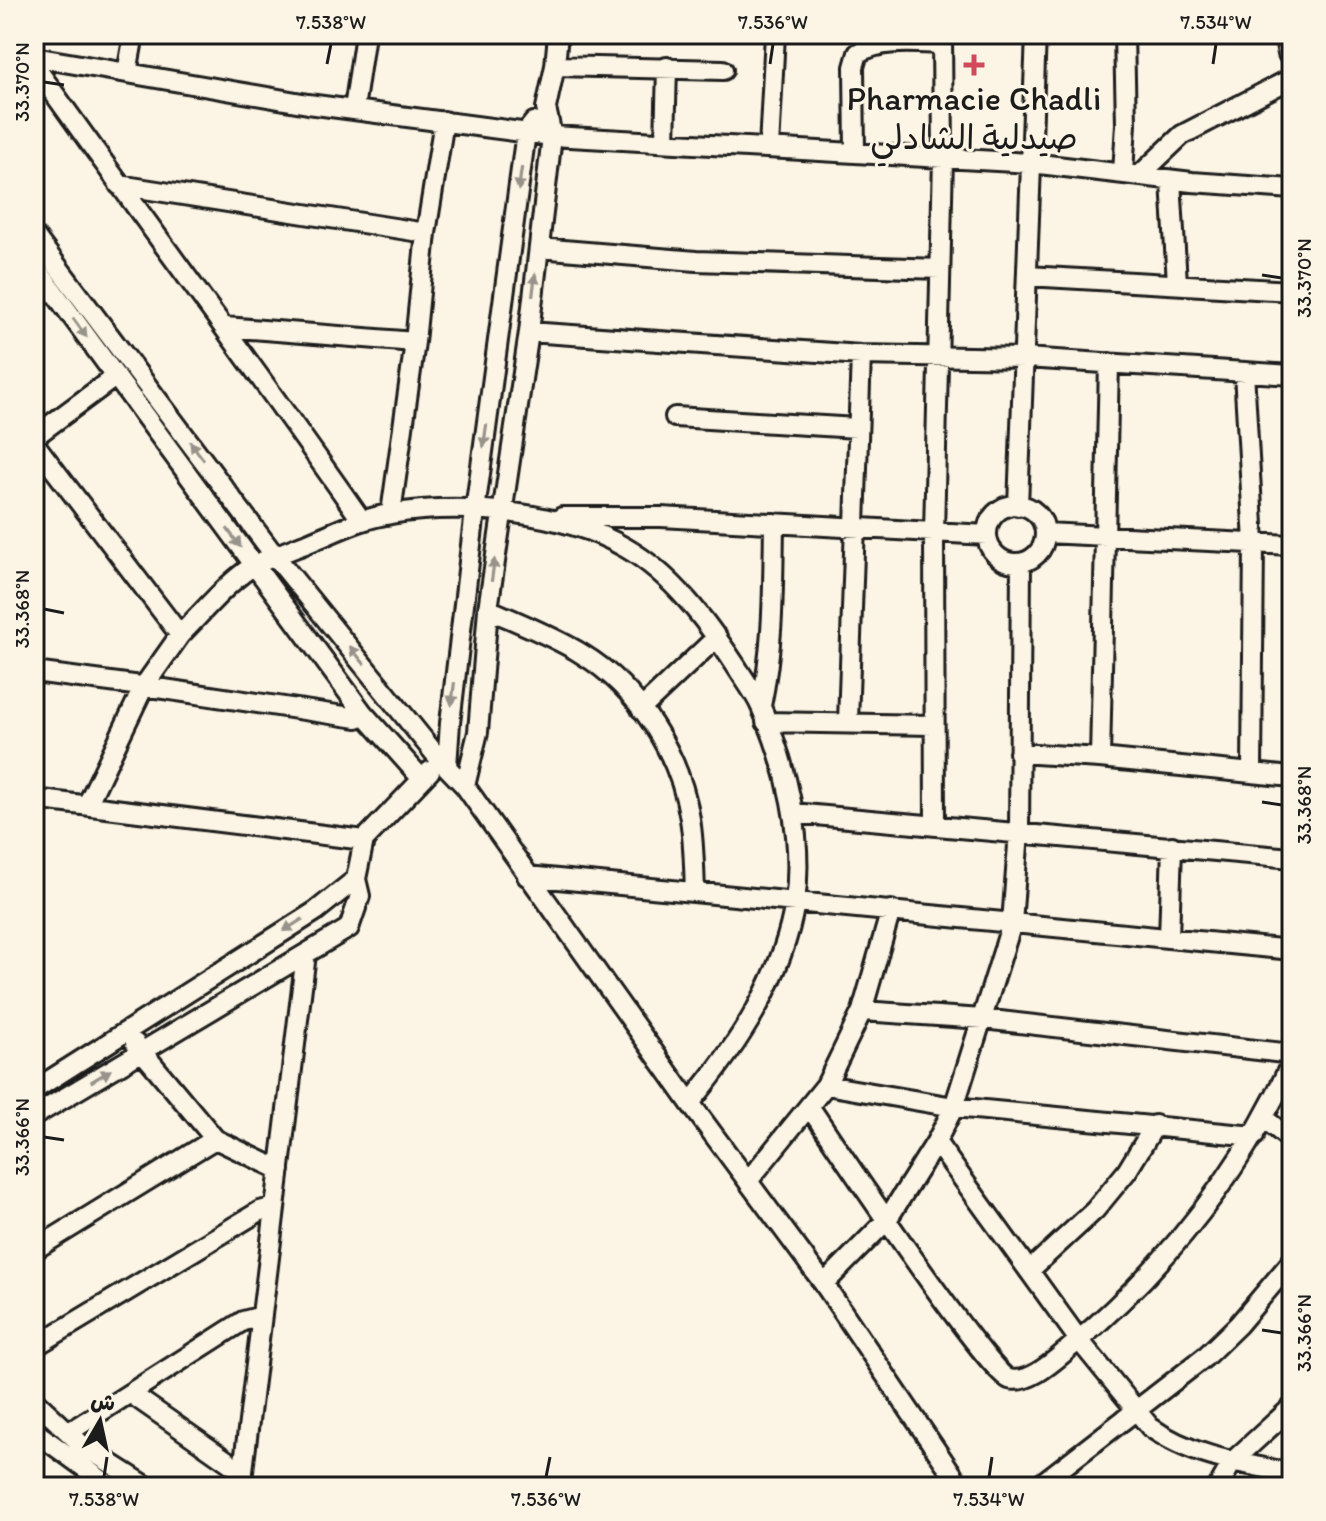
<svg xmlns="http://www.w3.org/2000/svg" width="1326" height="1521" font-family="Itim,'Playpen Sans Arabic',sans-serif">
<rect width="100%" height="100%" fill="#fcf5e5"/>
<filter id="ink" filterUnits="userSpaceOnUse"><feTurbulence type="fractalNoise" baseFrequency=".0125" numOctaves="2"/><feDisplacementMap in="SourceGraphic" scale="16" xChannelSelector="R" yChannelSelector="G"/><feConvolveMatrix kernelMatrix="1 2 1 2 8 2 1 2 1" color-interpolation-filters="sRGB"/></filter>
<g filter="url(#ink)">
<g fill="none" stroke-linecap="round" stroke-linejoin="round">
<defs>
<path id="minor" d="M 1284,34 L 1288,54 L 1292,61
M 34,57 L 308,104 L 552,136 L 1031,163 L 1192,182 L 1292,189
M 34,65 C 142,218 255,367 362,521
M 555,66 L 723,70
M 127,73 L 134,34
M 354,109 L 365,34
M 665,142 L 667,67
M 769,148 L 775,34
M 855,152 L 854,67 L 858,53 C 882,39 915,43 941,44
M 1123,173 L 1126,124 L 1124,34
M 1140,175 L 1182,135 L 1292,78
M 1171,180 L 1177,283
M 119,185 L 426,233
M 34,235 L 275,556 L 440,760 L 465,786 L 690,1103 L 824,1284 L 961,1487
M 539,248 L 696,261 L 940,269
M 34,265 L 363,713 L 422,779
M 1027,276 L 1292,291
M 225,327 L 415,342
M 529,332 L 861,355 L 1025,358 L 1292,375
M 1244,372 L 1254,542 L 1252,771
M 675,417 L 857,428
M 34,437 L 116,376
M 34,443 L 180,635 C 202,613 225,585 250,568 C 267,558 287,551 305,544 C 333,533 361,518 391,514 C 462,502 563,511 626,548 C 673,575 707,622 736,666 C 744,679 755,693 761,707 C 787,765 804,838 795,902 C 783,978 738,1045 690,1103
M987 534a29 29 0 1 1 58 0a29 29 0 1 1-58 0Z
M 1018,506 L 1036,34
M 391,513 L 415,342 L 426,233 L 444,121
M 562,517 L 661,517 L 987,535
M 1045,533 L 1292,545
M 488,609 C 519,623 553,636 582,654 C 638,688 680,754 690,819 C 694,843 694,868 695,892
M 34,672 L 164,689 L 357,718 L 363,713
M 761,706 C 774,644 773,585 774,523
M 641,709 L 717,637
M 766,722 L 933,725
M 848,722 L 861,355
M 1019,753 L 1100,758 L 1292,777
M 1100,758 L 1109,363
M 447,766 L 450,723 L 475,511 L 526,132 L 534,122
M 465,786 L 478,732 L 488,609 L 529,332 L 552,136 L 546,108 L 555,66 L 558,34
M 34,799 L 364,840 L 430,771
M 87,805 L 144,686 L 180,635
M 793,813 L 1292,858
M 935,825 L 934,532 L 943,158 L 942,34
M 527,876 L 1292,950
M 1169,938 L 1172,846
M 862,1011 L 983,1019 L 1292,1054
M 826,1085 L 954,1107 L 1254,1136
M 34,1090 L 316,911 L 356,879
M 809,1106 C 833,1142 987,1372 1009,1379 C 1030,1385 1057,1358 1072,1346 C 1166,1267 1241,1173 1292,1061
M 34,1116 L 349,928 L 360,896 L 356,879 L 364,840
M 1265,1119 L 1292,1141
M 215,1139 L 280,1170
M 936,1142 L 1079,1340 L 1150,1427 C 1191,1457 1244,1464 1292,1473
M 748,1181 L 826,1085 L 862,1011 L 891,910
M 34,1250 L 215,1139 L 135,1043
M 1029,1271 L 1095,1210 L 1127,1171 L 1155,1125
M 824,1284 L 887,1220 L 936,1142 L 954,1107 L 1012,923 L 1019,832 L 1021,563
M 34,1347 L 260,1211 L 275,1207
M 130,1393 L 243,1472
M 34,1400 L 82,1445 L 148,1487
M 34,1431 L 111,1487
M 69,1432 L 243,1321 L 262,1316
M 241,1487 L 306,954
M 1037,1487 L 1205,1357 L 1238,1325 L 1292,1261
M 1218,1487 L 1233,1461 L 1292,1407"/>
</defs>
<use href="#minor" stroke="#1c1c1c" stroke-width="24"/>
<use href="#minor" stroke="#fcf5e5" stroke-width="18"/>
</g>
<defs><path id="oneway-solid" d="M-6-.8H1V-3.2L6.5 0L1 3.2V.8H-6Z" transform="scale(2)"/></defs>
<g fill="#97938b">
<use href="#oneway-solid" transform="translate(520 179) rotate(98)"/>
<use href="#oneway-solid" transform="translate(534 285) rotate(-83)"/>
<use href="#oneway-solid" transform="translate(80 328) rotate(54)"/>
<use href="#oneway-solid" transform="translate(485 436) rotate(98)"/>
<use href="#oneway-solid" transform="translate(197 451) rotate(-127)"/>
<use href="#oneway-solid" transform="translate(234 538) rotate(54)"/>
<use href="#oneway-solid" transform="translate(493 570) rotate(-82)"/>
<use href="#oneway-solid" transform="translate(357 655) rotate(-129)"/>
<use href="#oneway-solid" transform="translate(453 694) rotate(97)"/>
<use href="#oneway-solid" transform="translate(293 925) rotate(148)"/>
<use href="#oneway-solid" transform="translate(101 1076) rotate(-31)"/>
</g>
</g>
<path fill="none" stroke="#1c1c1c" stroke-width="3" d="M 327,64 L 331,44M 770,64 L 773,44M 1213,64 L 1216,44M 44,82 L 64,85M 1262,275 L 1282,278M 44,609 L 64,613M 1262,802 L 1282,805M 44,1137 L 64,1140M 1262,1330 L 1282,1333M 104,1477 L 107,1457M 546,1477 L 550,1457M 989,1477 L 992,1457"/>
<path fill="#d1495b" stroke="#fcf5e5" stroke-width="3" d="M970 53h8v8h8v8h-8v8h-8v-8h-8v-8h8z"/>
<g text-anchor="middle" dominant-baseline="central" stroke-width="6" stroke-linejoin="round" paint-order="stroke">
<g font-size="34" fill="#1c1c1c" stroke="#fcf5e5">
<text x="974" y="98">Pharmacie Chadli<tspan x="974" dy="39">صيدلية الشادلي</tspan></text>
</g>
</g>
<rect width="1326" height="1521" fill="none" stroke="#fcf5e5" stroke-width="88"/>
<g transform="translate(100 1421) rotate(9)" stroke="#fcf5e5" stroke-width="6" paint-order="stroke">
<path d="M0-6L14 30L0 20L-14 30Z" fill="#1c1c1c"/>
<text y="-12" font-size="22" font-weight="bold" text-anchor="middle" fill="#1c1c1c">ش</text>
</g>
<rect x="44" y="44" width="1238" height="1433" fill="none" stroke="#1c1c1c" stroke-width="3"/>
<g font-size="20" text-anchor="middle" fill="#1c1c1c">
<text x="331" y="29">7.538°W</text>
<text x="773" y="29">7.536°W</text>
<text x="1216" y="29">7.534°W</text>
<text transform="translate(22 82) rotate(-90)" y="7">33.370°N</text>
<text transform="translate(1304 278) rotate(-90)" y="7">33.370°N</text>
<text transform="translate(22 609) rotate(-90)" y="7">33.368°N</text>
<text transform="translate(1304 805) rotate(-90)" y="7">33.368°N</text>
<text transform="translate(22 1137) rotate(-90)" y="7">33.366°N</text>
<text transform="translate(1304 1333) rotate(-90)" y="7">33.366°N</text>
<text x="104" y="1506">7.538°W</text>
<text x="546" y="1506">7.536°W</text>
<text x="989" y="1506">7.534°W</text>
</g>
</svg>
